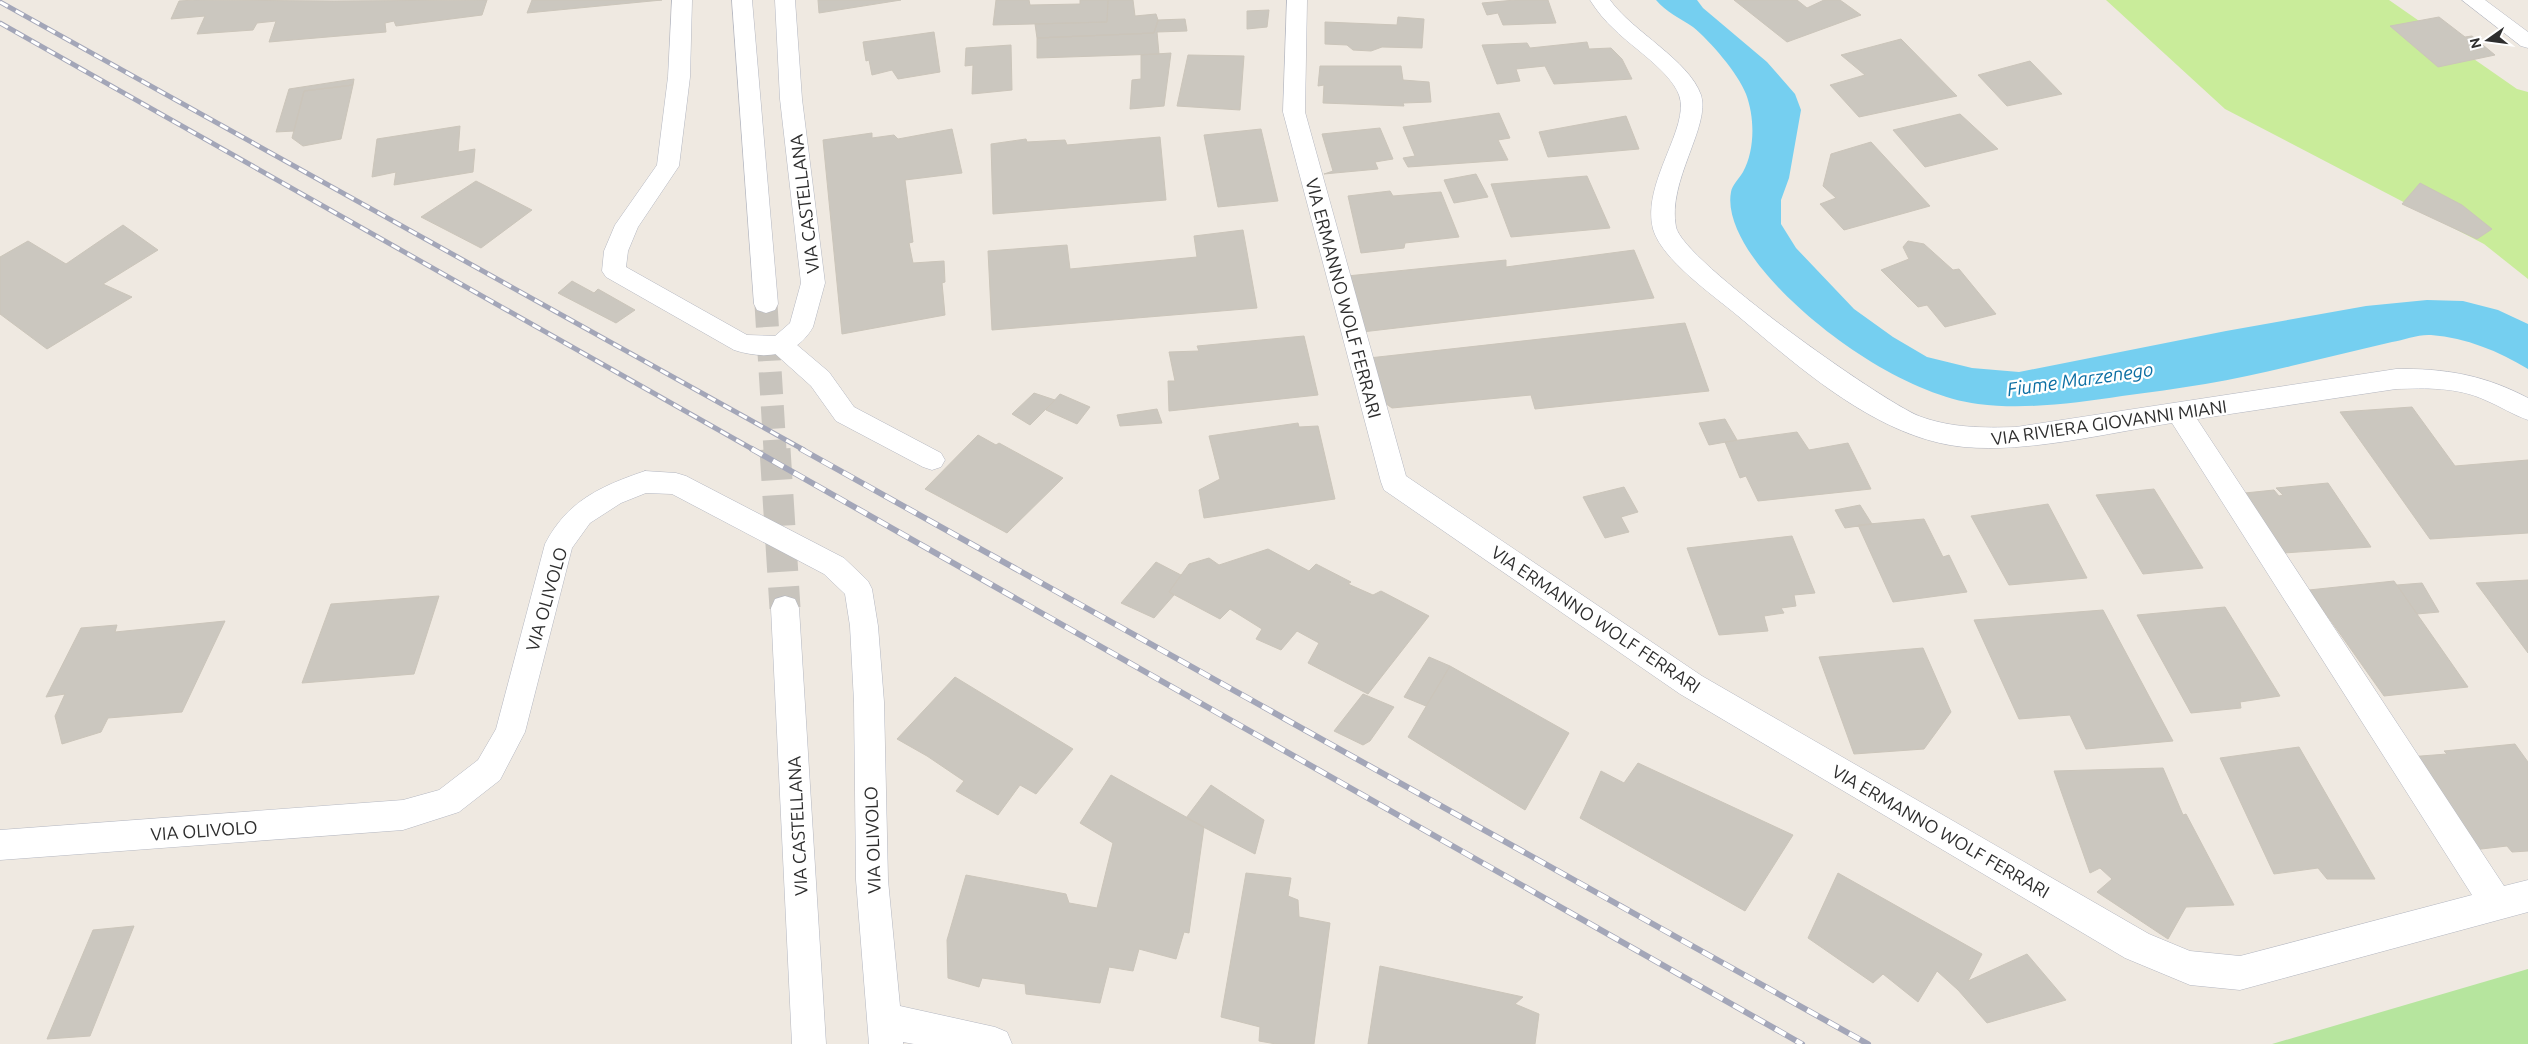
<svg xmlns="http://www.w3.org/2000/svg" width="2528" height="1044" font-family="Ubuntu,sans-serif">
<rect width="100%" height="100%" fill="#efe9e1"/>
<path fill="#b6e59e" d="M 2528,969 L 2528,1044 L 2272,1044 Z"/>
<path fill="#c9ec9a" d="M 2106,0 L 2389,0 L 2517,89 L 2528,92 L 2528,279 L 2484,244 L 2225,109 Z"/>
<path fill="#75cff0" d="M 1656,0 L 1697,0 L 1703,8 L 1767,62 L 1795,94 L 1801,110 L 1789,178 L 1781,200 L 1781,224 L 1796,248 L 1854,309 L 1893,337 L 1927,357 L 1972,368 L 2019,372 L 2226,331 L 2366,306 L 2427,300 L 2463,301 L 2498,310 L 2528,324 L 2528,369 C 2498,351 2467,338 2431,335 C 2419,334 2404,340 2392,342 C 2358,350 2325,358 2291,366 C 2236,380 2178,389 2122,396 C 2075,403 2025,410 1978,404 C 1905,395 1809,327 1763,270 C 1747,251 1726,218 1731,192 C 1732,185 1739,179 1743,172 C 1755,150 1755,118 1746,94 C 1738,73 1710,41 1693,27 C 1680,18 1666,12 1656,0 Z"/>
<path fill="#cbc7bf" stroke="#cbc5ba" d="M 195,0 L 334,1 L 487,0 L 482,15 L 396,26 L 394,21 L 385,23 L 386,32 L 269,42 L 276,21 L 257,23 L 253,30 L 197,34 L 205,16 L 171,19 L 179,1 Z
M 532,0 L 662,0 L 527,13 Z
M 818,0 L 901,0 L 819,13 Z
M 996,0 L 1029,0 L 1030,5 L 1080,4 L 1080,0 L 1108,0 L 1107,22 L 993,25 Z
M 1108,0 L 1133,0 L 1135,16 L 1156,14 L 1158,20 L 1154,33 L 1037,38 L 1035,24 L 1107,22 Z
M 1515,0 L 1548,0 L 1556,23 L 1503,25 L 1498,13 L 1487,15 L 1482,3 Z
M 1734,0 L 1797,0 L 1807,8 L 1824,0 L 1840,0 L 1861,15 L 1787,42 Z
M 1269,10 L 1267,27 L 1247,29 L 1247,11 Z
M 1398,17 L 1424,19 L 1422,48 L 1382,47 L 1371,51 L 1353,50 L 1347,45 L 1325,44 L 1325,22 L 1397,25 Z
M 2439,17 L 2465,37 L 2472,36 L 2495,55 L 2438,67 L 2390,26 Z
M 1185,19 L 1187,31 L 1157,32 L 1159,54 L 1037,58 L 1037,38 L 1154,33 L 1158,20 Z
M 934,32 L 940,72 L 898,79 L 892,70 L 872,75 L 869,60 L 866,61 L 863,42 Z
M 1901,39 L 1957,96 L 1859,117 L 1830,85 L 1865,75 L 1841,55 Z
M 1587,42 L 1589,49 L 1611,48 L 1622,59 L 1632,79 L 1554,84 L 1545,66 L 1516,69 L 1520,81 L 1497,84 L 1482,45 L 1527,43 L 1530,48 Z
M 1011,45 L 1012,90 L 972,94 L 973,65 L 965,66 L 966,48 Z
M 1171,53 L 1164,106 L 1130,109 L 1132,80 L 1141,79 L 1141,55 Z
M 1188,55 L 1244,56 L 1240,110 L 1177,106 Z
M 2030,61 L 2062,94 L 2007,106 L 1978,75 Z
M 1320,66 L 1401,66 L 1403,80 L 1429,82 L 1431,102 L 1403,103 L 1404,106 L 1323,103 L 1324,85 L 1318,86 Z
M 354,79 L 353,85 L 304,91 L 294,131 L 276,132 L 289,89 Z
M 353,85 L 341,139 L 303,146 L 292,138 L 304,91 Z
M 1499,113 L 1510,138 L 1498,140 L 1508,160 L 1408,167 L 1403,158 L 1415,156 L 1403,127 Z
M 1960,114 L 1998,149 L 1925,167 L 1893,130 Z
M 1626,116 L 1639,149 L 1548,157 L 1539,132 Z
M 460,126 L 458,152 L 475,149 L 473,172 L 394,185 L 396,172 L 372,177 L 377,139 Z
M 1380,128 L 1393,159 L 1375,162 L 1378,169 L 1324,174 L 1333,171 L 1322,134 Z
M 952,129 L 962,173 L 905,180 L 913,242 L 909,243 L 913,263 L 944,261 L 945,282 L 942,283 L 945,315 L 842,334 L 823,140 L 872,133 L 872,138 L 894,135 L 898,139 Z
M 1261,129 L 1278,201 L 1218,207 L 1204,135 Z
M 1160,137 L 1166,200 L 993,214 L 991,144 L 1026,139 L 1027,142 L 1065,140 L 1067,145 Z
M 1871,142 L 1930,206 L 1844,230 L 1820,204 L 1836,198 L 1823,186 L 1831,154 Z
M 1476,174 L 1488,197 L 1454,203 L 1444,180 Z
M 1587,176 L 1610,228 L 1511,237 L 1491,184 Z
M 476,181 L 532,210 L 481,248 L 421,217 Z
M 2420,183 L 2462,205 L 2492,229 L 2477,239 L 2402,204 Z
M 1390,191 L 1393,196 L 1441,192 L 1459,237 L 1405,243 L 1404,248 L 1361,253 L 1348,196 Z
M 123,225 L 158,250 L 103,284 L 132,297 L 47,349 L 0,314 L 0,257 L 28,241 L 66,264 Z
M 1243,230 L 1257,308 L 992,330 L 988,251 L 1067,245 L 1070,269 L 1197,257 L 1194,236 Z
M 1908,241 L 1924,244 L 1953,270 L 1959,269 L 1996,314 L 1945,327 L 1927,305 L 1918,307 L 1881,270 L 1909,259 L 1903,247 Z
M 1634,250 L 1654,298 L 1362,332 L 1347,276 L 1506,260 L 1506,267 Z
M 572,281 L 594,293 L 598,289 L 635,310 L 616,323 L 558,293 Z
M 1685,323 L 1709,391 L 1535,409 L 1531,395 L 1392,408 L 1382,401 L 1369,358 Z
M 1304,336 L 1318,395 L 1169,411 L 1168,381 L 1175,381 L 1169,352 L 1199,351 L 1197,346 Z
M 1034,393 L 1055,400 L 1030,425 L 1012,414 Z
M 1060,394 L 1090,407 L 1077,424 L 1046,410 Z
M 2412,407 L 2455,466 L 2528,460 L 2528,533 L 2430,539 L 2340,412 Z
M 1157,409 L 1162,423 L 1120,426 L 1117,415 Z
M 1725,419 L 1737,440 L 1709,445 L 1699,423 Z
M 1298,423 L 1299,427 L 1318,426 L 1335,499 L 1204,518 L 1199,490 L 1220,479 L 1209,436 Z
M 1797,432 L 1809,450 L 1848,443 L 1871,489 L 1758,501 L 1746,476 L 1740,478 L 1725,442 Z
M 978,435 L 996,445 L 999,443 L 1063,478 L 1007,533 L 925,489 Z
M 2328,483 L 2371,547 L 2284,553 L 2245,493 L 2274,490 L 2279,496 L 2283,495 L 2276,488 Z
M 1624,487 L 1638,512 L 1621,517 L 1629,532 L 1605,538 L 1583,497 Z
M 2154,489 L 2203,568 L 2143,574 L 2096,495 Z
M 2048,504 L 2087,578 L 2009,585 L 1971,516 Z
M 1860,505 L 1872,524 L 1845,528 L 1835,510 Z
M 1924,519 L 1943,557 L 1949,555 L 1967,592 L 1893,602 L 1858,525 Z
M 1792,536 L 1815,593 L 1794,595 L 1796,606 L 1781,608 L 1784,613 L 1764,616 L 1768,631 L 1719,635 L 1687,548 Z
M 1268,549 L 1309,571 L 1316,564 L 1351,582 L 1348,584 L 1373,595 L 1381,591 L 1429,616 L 1368,694 L 1308,663 L 1319,643 L 1297,631 L 1281,650 L 1256,639 L 1262,629 L 1230,609 L 1220,619 L 1169,592 L 1189,564 L 1209,558 L 1219,565 Z
M 1156,562 L 1181,575 L 1169,592 L 1174,595 L 1154,618 L 1121,603 Z
M 2528,580 L 2528,653 L 2476,583 Z
M 2394,581 L 2417,614 L 2468,687 L 2384,696 L 2309,590 Z
M 2422,583 L 2439,612 L 2417,614 L 2397,585 Z
M 439,596 L 414,674 L 302,683 L 331,604 Z
M 2225,607 L 2280,696 L 2240,702 L 2241,708 L 2191,713 L 2137,615 Z
M 2103,610 L 2173,741 L 2086,749 L 2070,715 L 2019,719 L 1974,620 Z
M 225,621 L 182,712 L 108,718 L 101,732 L 62,744 L 55,716 L 65,694 L 46,697 L 81,628 L 117,625 L 115,632 Z
M 1923,648 L 1951,712 L 1924,749 L 1854,754 L 1819,657 Z
M 1429,657 L 1450,666 L 1426,706 L 1404,697 Z
M 1450,666 L 1569,733 L 1525,810 L 1408,737 Z
M 955,677 L 1073,749 L 1036,794 L 1020,785 L 998,815 L 956,791 L 964,781 L 927,756 L 897,739 Z
M 1363,694 L 1394,707 L 1370,741 L 1363,745 L 1334,731 Z
M 2515,744 L 2528,762 L 2528,851 L 2512,852 L 2507,846 L 2464,851 L 2408,757 L 2447,754 L 2444,751 Z
M 2299,747 L 2375,879 L 2327,879 L 2318,868 L 2274,874 L 2220,758 Z
M 1638,763 L 1793,835 L 1745,911 L 1580,818 L 1601,771 L 1624,783 Z
M 2163,768 L 2183,815 L 2186,814 L 2234,905 L 2186,907 L 2168,939 L 2097,892 L 2112,879 L 2100,868 L 2090,873 L 2054,771 Z
M 1111,775 L 1204,827 L 1189,933 L 1184,932 L 1176,959 L 1139,949 L 1133,971 L 1109,967 L 1100,1003 L 1026,994 L 1025,984 L 982,978 L 979,987 L 948,978 L 947,940 L 966,875 L 1066,894 L 1069,903 L 1097,908 L 1113,843 L 1080,823 Z
M 1211,785 L 1264,820 L 1255,854 L 1186,818 Z
M 1246,873 L 1291,878 L 1288,896 L 1298,900 L 1299,917 L 1330,923 L 1314,1044 L 1276,1044 L 1259,1041 L 1260,1027 L 1221,1017 Z
M 1838,873 L 1982,954 L 1968,981 L 2027,954 L 2066,1000 L 1987,1023 L 1958,990 L 1937,971 L 1918,1002 L 1883,974 L 1873,983 L 1808,938 Z
M 134,926 L 90,1036 L 47,1039 L 93,930 Z
M 1380,966 L 1523,997 L 1515,1004 L 1539,1014 L 1535,1044 L 1368,1044 Z"/>
<g fill="none" stroke-linecap="round" stroke-linejoin="round">
<path stroke="#c8c4bd" stroke-width="23" stroke-dasharray="23 11" stroke-linecap="butt" d="M 766,304 L 775,450"/>
<path stroke="#c8c4bd" stroke-width="31" stroke-dasharray="31 15" stroke-linecap="butt" d="M 775,449 L 785,608"/>
<defs>
<path id="service" d="M 781,336 L 790,339 L 829,372 L 854,407 L 941,453 L 945,460 L 941,467 L 932,470 L 923,467 L 836,421 L 811,386 L 772,351 L 769,345 L 772,339 Z"/>
<path id="minor" d="M 672,0 L 692,0 L 690,77 L 679,166 L 638,227 L 628,251 L 626,267 L 747,335 L 775,336 L 790,323 L 801,283 L 780,99 L 775,0 L 795,0 L 802,99 L 825,283 L 813,327 C 796,357 765,360 734,350 L 606,277 L 602,271 L 604,251 L 615,225 L 657,165 L 668,77 Z
M 1287,0 L 1307,0 L 1305,112 L 1406,476 L 1702,676 L 2149,934 L 2190,951 L 2240,956 L 2472,895 L 2172,423 C 2108,433 2028,453 1964,447 C 1879,439 1801,369 1738,316 C 1713,295 1662,260 1653,229 C 1641,183 1691,127 1679,95 C 1670,71 1633,48 1615,30 C 1605,21 1597,11 1590,0 L 1610,0 C 1633,32 1689,60 1701,95 C 1711,126 1667,181 1676,227 C 1683,261 1880,400 1919,416 C 1951,428 1983,428 2016,427 L 2396,369 C 2444,368 2485,375 2528,398 L 2528,420 C 2513,415 2500,406 2485,400 C 2457,387 2426,388 2396,389 L 2197,419 L 2504,886 L 2528,880 L 2528,912 L 2240,990 L 2190,985 L 2125,958 L 1680,694 L 1384,490 L 1381,482 L 1283,112 Z
M 2462,0 L 2485,0 L 2528,32 L 2528,48 L 2521,46 Z
M 645,471 L 676,473 L 686,476 L 844,558 L 868,581 L 872,589 L 878,626 L 884,702 L 888,880 L 900,1006 L 995,1027 L 1007,1032 L 1012,1044 L 914,1044 L 903,1042 L 903,1044 L 869,1044 L 856,880 L 854,702 L 850,626 L 845,594 L 824,574 L 672,494 L 646,493 L 621,503 L 590,523 L 572,548 L 525,732 L 500,780 L 459,812 L 403,830 L 0,860 L 0,830 L 403,800 L 439,790 L 478,760 L 496,729 L 545,544 C 567,501 601,486 645,471 Z"/>
<path id="tertiary" d="M 732,0 L 752,0 L 778,304 L 775,310 L 766,313 L 757,310 L 754,304 Z
M 785,596 L 795,599 L 799,608 L 826,1044 L 792,1044 L 771,608 L 775,599 Z"/>
</defs>
<use href="#service" stroke="#b4b7c1" stroke-width="1"/>
<use href="#minor" stroke="#b4b7c1" stroke-width="1"/>
<use href="#tertiary" stroke="#b4b7c1" stroke-width="1"/>
<use href="#service" fill="#fff" fill-rule="evenodd"/>
<use href="#minor" fill="#fff" fill-rule="evenodd"/>
<use href="#tertiary" fill="#fff" fill-rule="evenodd"/>
<defs>
<path id="rail-far1" d="M 0,2 L 804,450
M 0,23 L 754,450"/>
<path id="rail" d="M 752,449 L 1802,1044
M 801,449 L 1868,1044"/>
</defs>
<use href="#rail-far1" stroke="#a3a6b8" stroke-width="5"/>
<use href="#rail" stroke="#a3a6b8" stroke-width="6"/>
<use href="#rail-far1" stroke="#fff" stroke-width="3" stroke-dasharray="9" stroke-linecap="butt"/>
<use href="#rail" stroke="#fff" stroke-width="4.5" stroke-dasharray="12" stroke-linecap="butt"/>
</g>
<g text-anchor="middle" dominant-baseline="central" stroke-width="4.5" stroke-linejoin="round" paint-order="stroke">
<g font-size="18" fill="#2e2e2e" stroke="#fff">
<text transform="translate(804 204) rotate(-97)">VIA CASTELLANA</text>
<text transform="translate(1344 298) rotate(75)">VIA ERMANNO WOLF FERRARI</text>
<text transform="translate(2109 422) rotate(-8)">VIA RIVIERA GIOVANNI MIANI</text>
<text transform="translate(546 599) rotate(-74)">VIA OLIVOLO</text>
<text transform="translate(1596 619) rotate(34)">VIA ERMANNO WOLF FERRARI</text>
<text transform="translate(797 826) rotate(-93)">VIA CASTELLANA</text>
<text transform="translate(204 830) rotate(-4)">VIA OLIVOLO</text>
<text transform="translate(1941 831) rotate(30)">VIA ERMANNO WOLF FERRARI</text>
<text transform="translate(872 840) rotate(-92)">VIA OLIVOLO</text>
</g>
<g font-size="19" font-style="italic" fill="#0d6fa3" stroke="#fff">
<text transform="translate(2080 379) rotate(-8)">Fiume Marzenego</text>
</g>
</g>
<g transform="translate(2488 40) rotate(256)" stroke="#ffffff" stroke-width="4" paint-order="stroke">
<path d="M0-4L9 19L0 12L-9 19Z" fill="#2e2e2e"/>
<text y="-8" font-size="14" font-weight="bold" text-anchor="middle" fill="#2e2e2e">N</text>
</g>
</svg>
